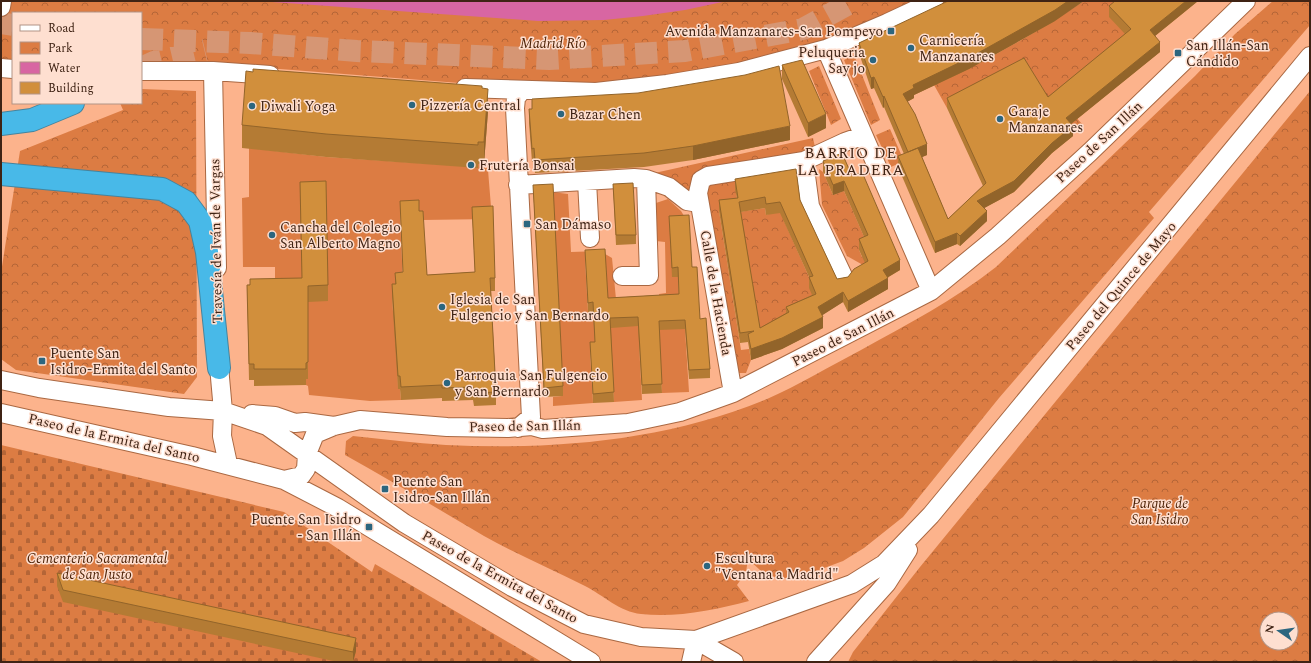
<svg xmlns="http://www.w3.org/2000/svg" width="1311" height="663" font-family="Spectral,serif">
<defs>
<pattern id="cemetery-stones" width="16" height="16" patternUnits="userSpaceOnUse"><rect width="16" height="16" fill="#dc7c43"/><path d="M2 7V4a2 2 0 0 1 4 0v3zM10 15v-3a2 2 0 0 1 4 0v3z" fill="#b46537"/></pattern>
<pattern id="park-crowns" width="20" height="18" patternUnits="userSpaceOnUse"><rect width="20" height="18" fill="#dc7c43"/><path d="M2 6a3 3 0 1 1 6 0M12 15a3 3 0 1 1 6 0" fill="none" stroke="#b46537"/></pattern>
</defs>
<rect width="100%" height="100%" fill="#fcb38c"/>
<path fill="#dc7c43" d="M 249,148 L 326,157 L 478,167 L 478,164 L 484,164 L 488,170 L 492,219 L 422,220 L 400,214 L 403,285 L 392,297 L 393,312 L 396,312 L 398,389 L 400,389 L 401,400 L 370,401 L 309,395 L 308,386 L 306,385 L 306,379 L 308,379 L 308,302 L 302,286 L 275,287 L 275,267 L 243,267 L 242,198 L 249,197 Z
M 552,192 L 568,194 L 571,252 L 600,251 L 612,258 L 616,299 L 607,301 L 585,260 L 588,312 L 660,304 L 659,294 L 666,293 L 665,242 L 656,241 L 653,215 L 656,203 L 668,199 L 681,211 L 689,224 L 678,277 L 681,329 L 685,329 L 689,392 L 662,393 L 659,342 L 639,343 L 642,400 L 614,402 L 611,351 L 590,352 L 593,403 L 553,406 L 553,397 L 562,396 Z"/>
<path fill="url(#cemetery-stones)" d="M 1,445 L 284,512 L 372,572 L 375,564 L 542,662 L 1,662 Z"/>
<path fill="url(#park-crowns)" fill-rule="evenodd" d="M 1,1 L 918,1 L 823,41 L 707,71 L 605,84 L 485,85 L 242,66 L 141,65 L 141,13 L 13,13 L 13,63 L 1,62 Z
M 1084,1 L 1156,1 L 1143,31 L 1060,99 L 1082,124 L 1071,134 L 1024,69 L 947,108 L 934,85 C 986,61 1036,33 1084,1 Z
M 1273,1 L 1310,1 L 1310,25 L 1149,212 L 1154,218 L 999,398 L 903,517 L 864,548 L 843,561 L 811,573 L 789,578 L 777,578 L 761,571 L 748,559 L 746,572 L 737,585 L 749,601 C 715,610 676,618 641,614 C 620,612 603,595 585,586 C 551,569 516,554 484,536 C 438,509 392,481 345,455 L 346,441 L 353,436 C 384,439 415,443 446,445 C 555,450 665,441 767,399 C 799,385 830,366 861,350 C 908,324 954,300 996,267 L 1195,76 L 1235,34 Z
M 854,55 L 880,120 L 871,125 L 844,60 Z
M 819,66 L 841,119 L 831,125 L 809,71 Z
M 141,89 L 196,91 L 197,377 L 184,394 L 16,370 L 1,359 L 1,273 L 20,151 L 123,110 L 120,103 L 141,103 Z
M 1310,91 L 1310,662 L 848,662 L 853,652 L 920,567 ZM 1267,619 L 1291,619 L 1291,643 L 1267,643 Z
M 890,129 L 904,161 L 891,167 L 876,135 Z
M 813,138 L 815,147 L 814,151 L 715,170 L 692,196 L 650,174 Z
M 800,166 L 802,178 L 736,190 L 738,208 L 719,211 L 741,350 L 749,349 L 751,360 L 746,373 L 738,373 L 704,185 Z
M 819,169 L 823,172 L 833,195 L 844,191 L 868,246 L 859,250 L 862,257 L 875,264 L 863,265 L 847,256 L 822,205 Z
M 800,202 L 784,221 L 821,304 L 760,338 L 739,212 L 765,208 L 766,215 Z"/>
<path fill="#d866a2" d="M 258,1 L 727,1 L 685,10 L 643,16 L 604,20 L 538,21 Z"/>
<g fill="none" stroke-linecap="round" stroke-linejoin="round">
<path stroke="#d69674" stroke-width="22" stroke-dasharray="22 11" stroke-linecap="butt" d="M 1,23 L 13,25
M 141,39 L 250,43 L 357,51 L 549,59 L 685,51 L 803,29 L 854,1
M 141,68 L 154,62 L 205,50"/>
<defs>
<path id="minor" d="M 1,7 L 2,1
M 826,49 L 931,291
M 1,68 L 13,69
M 141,71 L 213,71 L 270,75
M 213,71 L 217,268
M 465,88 L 596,92 L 667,84 L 739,72 L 826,49 L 887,23 L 934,1
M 804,161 L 810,206 L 844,278
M 587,181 L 590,238
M 518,185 L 634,178 L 646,179 L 669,187 L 687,201 L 693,202 L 696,200 L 698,193
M 622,276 L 649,276 L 646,179
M 218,355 L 223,411 L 222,436 L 228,464
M 1,380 L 39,388 L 169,407 L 223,411 L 267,426 L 404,523 L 512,587 L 584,624 L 641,637 L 696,640 L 734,662
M 733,393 L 698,193 L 701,180 L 708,176 L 804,161 L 845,142 L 862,136
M 1,413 L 192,456 L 284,480 L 338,508 L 591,662
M 252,414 L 275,416 L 295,423 L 305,422 L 334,426
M 518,428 L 531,417 L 515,108 L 516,98 L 522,90
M 284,480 L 301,476 L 306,469 L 307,454 L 315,434 L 334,426 L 360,420 L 447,427 L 508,428 L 532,426 L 543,429 L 628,423 L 680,412 L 733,393 L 931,291 L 998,236 L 1090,152 L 1246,1
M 696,640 L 852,584 L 884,564 L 931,515 L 1310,56
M 691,662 L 696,640
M 816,662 L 887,583 L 908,550"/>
<path id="highway" d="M 1,124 L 32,120 L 73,103
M 1,174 L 162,189 L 186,202 L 200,221 L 207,252 L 219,368"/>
</defs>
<use href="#minor" stroke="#aa6842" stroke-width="20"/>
<use href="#highway" stroke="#45849e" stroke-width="24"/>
<use href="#minor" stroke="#fff" stroke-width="18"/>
<use href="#highway" stroke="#48b9e8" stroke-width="22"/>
</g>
<path fill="#b47b34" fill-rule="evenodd" d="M 1198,1 L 1155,36 L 1160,52 L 1071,124 L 1073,136 L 1052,153 L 1014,192 L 984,208 L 987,221 L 960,246 L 957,244 L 935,253 L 898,167 L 898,156 L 904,154 L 884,107 L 883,108 L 874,88 L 871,89 L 859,53 L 859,43 L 944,4 L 1055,21 L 969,69 L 914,95 L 914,98 L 907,102 L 927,155 L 922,157 L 948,219 L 983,186 L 947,108 L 947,98 L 1048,97 L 1125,34 L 1109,17 L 1109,6 Z
M 782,65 L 826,128 L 808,137 L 782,79 Z
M 482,88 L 488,111 L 484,164 L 478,164 L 478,168 L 326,157 L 242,148 L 242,125 Z
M 532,99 L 790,140 L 693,160 L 644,167 L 535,173 L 534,162 L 532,162 L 529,123 L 529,109 L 532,109 Z
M 823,161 L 852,176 L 900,270 L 887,278 L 888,289 L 848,312 L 843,302 L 822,315 L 823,328 L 782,349 L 751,360 L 748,342 L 740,343 L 719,211 L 719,200 L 737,198 L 735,190 L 735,179 L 800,200 L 837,279 L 848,277 L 865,263 L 859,250 L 859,239 L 864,237 L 844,191 L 833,195 L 823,172 ZM 765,208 L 766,215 L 780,213 L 809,277 L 809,288 L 812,295 L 786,307 L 786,313 L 760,328 L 741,212 Z
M 300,182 L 328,285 L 328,301 L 308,302 L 308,379 L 306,379 L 306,385 L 254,386 L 254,380 L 249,380 L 247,285 L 302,278 Z
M 613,184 L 636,235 L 636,244 L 616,245 Z
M 533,185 L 563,386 L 563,396 L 544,397 Z
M 400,201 L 419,211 L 427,275 L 475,272 L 472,207 L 495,278 L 495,291 L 491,291 L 496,392 L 496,405 L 474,406 L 473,400 L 442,401 L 442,398 L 401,400 L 400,389 L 398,389 L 392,297 L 392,284 L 395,284 L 395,273 L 403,272 Z
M 669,216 L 692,267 L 700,319 L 710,369 L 710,378 L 689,379 L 685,329 L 659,330 L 662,393 L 642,394 L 638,326 L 611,328 L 614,402 L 593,403 L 590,342 L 595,342 L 593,312 L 588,312 L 585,250 L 608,298 L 679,294 L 678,277 L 672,277 Z
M 57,573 L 356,651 L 353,662 L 338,662 L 63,602 L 57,586 Z"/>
<path fill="#92642a" d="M 1068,1 L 1084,1 L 1055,21 L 969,69 L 914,95 L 914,98 L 903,104 L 903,94 L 913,85 Z
M 1186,1 L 1198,1 L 1150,40 L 1150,30 Z
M 1160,42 L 1160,52 L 1066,128 L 1066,118 Z
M 874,77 L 874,88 L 871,89 L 871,78 Z
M 488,89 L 488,111 L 484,164 L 484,142 Z
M 884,96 L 884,107 L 883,108 L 883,97 Z
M 826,114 L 826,128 L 808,137 L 808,123 Z
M 790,126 L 790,140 L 693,160 L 693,146 Z
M 1073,126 L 1073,136 L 1052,153 L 1014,192 L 977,212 L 977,201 Z
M 927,144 L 927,155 L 908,163 L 908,152 Z
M 844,181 L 844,191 L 833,195 L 833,185 Z
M 987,211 L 987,221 L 960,246 L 960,236 Z
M 957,233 L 957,244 L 935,253 L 935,242 Z
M 900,260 L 900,270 L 883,280 L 883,270 Z
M 888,278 L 888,289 L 848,312 L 848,301 Z
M 843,292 L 843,302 L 818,318 L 818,307 Z
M 823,317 L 823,328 L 782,349 L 751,360 L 751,349 Z
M 356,638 L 356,651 L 353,662 L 353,652 Z"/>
<path fill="#d18f3c" stroke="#92642a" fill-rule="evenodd" d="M 948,1 L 1068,1 L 1055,10 L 969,58 L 913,85 L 914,88 L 903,94 L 915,114 L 927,144 L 908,152 L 884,96 L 883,97 L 874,77 L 871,78 L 859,43 Z
M 1115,1 L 1186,1 L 1150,30 L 1160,42 L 1066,118 L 1073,126 L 1052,143 L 1014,181 L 977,201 L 987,211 L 960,236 L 957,233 L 935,242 L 898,156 L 918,148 L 948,219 L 986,183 L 947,98 L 1024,58 L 1048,97 L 1131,29 L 1109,6 Z
M 802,60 L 826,114 L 808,123 L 782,65 Z
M 779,66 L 790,126 L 693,146 L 644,153 L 535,160 L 534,148 L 532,149 L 529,109 L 532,109 L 532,99 L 638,93 L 745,75 Z
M 253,69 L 482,86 L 482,88 L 488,89 L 484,142 L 478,142 L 478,145 L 326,134 L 242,125 L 246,71 L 253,72 Z
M 842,153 L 852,176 L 862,172 L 900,260 L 883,270 L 888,278 L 848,301 L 843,292 L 818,307 L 823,317 L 782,338 L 751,349 L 748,334 L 754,331 L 740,333 L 719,200 L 738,198 L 735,179 L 796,169 L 800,200 L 837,279 L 848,277 L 854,269 L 868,261 L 859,239 L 868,235 L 844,181 L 833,185 L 823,161 ZM 765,197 L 766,204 L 780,202 L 813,276 L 809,277 L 816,294 L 786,307 L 789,312 L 760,328 L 739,202 Z
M 326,181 L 328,285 L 308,286 L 308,362 L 306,363 L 306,369 L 254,369 L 254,364 L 249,364 L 247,285 L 250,285 L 250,279 L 302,278 L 300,182 Z
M 633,183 L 636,235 L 616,235 L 613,184 Z
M 553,184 L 563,386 L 544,388 L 533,185 Z
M 419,200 L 419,211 L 423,211 L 427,275 L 475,272 L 472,207 L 493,206 L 495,278 L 490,278 L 496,392 L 474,393 L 473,387 L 442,388 L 442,385 L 401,387 L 400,376 L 398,376 L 392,284 L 396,284 L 395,273 L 403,272 L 400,201 Z
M 689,215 L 692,267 L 697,267 L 700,319 L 706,318 L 710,369 L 689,370 L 685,320 L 659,321 L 662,384 L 642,385 L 638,317 L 610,318 L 614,392 L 593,394 L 590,342 L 595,342 L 593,302 L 588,303 L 585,250 L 605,249 L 608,298 L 679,294 L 678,267 L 672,268 L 669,216 Z
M 57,573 L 356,638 L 353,652 L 63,590 Z"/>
<g fill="#2c667f" stroke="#fedfd0" stroke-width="1.5">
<rect x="887" y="27" width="8" height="8" rx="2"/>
<circle cx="911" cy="48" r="4"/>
<rect x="1174" y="49" width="8" height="8" rx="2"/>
<circle cx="873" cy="60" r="4"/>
<circle cx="412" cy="105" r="4"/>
<circle cx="252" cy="106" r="4"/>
<circle cx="561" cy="114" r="4"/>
<circle cx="1000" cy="119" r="4"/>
<circle cx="471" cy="165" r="4"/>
<rect x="523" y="220" width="8" height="8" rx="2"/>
<circle cx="272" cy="235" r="4"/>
<circle cx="442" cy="307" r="4"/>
<rect x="38" y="357" width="8" height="8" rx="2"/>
<circle cx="447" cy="383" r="4"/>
<rect x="381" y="485" width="8" height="8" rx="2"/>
<rect x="365" y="523" width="8" height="8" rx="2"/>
<circle cx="707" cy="566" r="4"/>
</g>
<g text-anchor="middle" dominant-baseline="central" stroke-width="3" stroke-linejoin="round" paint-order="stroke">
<g font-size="14" fill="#3f2314" stroke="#fedfd0" text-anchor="start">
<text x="883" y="31" text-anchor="end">Avenida Manzanares-San Pompeyo</text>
<text x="919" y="40">Carnicería<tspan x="919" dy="16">Manzanares</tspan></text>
<text x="1186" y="45">San Illán-San<tspan x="1186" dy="16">Cándido</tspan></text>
<text x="865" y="52" text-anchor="end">Peluqueria<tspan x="865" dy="16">Say jo</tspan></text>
<text x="420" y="105">Pizzería Central</text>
<text x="260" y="106">Diwali Yoga</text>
<text x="1008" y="111">Garaje<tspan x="1008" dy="16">Manzanares</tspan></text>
<text x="569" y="114">Bazar Chen</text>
<text x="479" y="165">Frutería Bonsai</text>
<text x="535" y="224">San Dámaso</text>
<text x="280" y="227">Cancha del Colegio<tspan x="280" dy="16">San Alberto Magno</tspan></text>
<text x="450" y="299">Iglesia de San<tspan x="450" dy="16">Fulgencio y San Bernardo</tspan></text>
<text x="50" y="353">Puente San<tspan x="50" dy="16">Isidro-Ermita del Santo</tspan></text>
<text x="455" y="375">Parroquia San Fulgencio<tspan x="455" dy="16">y San Bernardo</tspan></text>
<text x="393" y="481">Puente San<tspan x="393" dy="16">Isidro-San Illán</tspan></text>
<text x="361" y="519" text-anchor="end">Puente San Isidro<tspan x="361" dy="16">- San Illán</tspan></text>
<text x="715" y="558">Escultura<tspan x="715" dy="16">"Ventana a Madrid"</tspan></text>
</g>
<g font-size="14" font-style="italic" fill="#4e2307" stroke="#fedfd0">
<text x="553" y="43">Madrid Río</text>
<text x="1160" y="503">Parque de<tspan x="1160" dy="16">San Isidro</tspan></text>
<text x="97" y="558">Cementerio Sacramental<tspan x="97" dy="16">de San Justo</tspan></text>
</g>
<g font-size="14" fill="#3f2314" stroke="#fedfd0">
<text transform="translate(1099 142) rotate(-43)">Paseo de San Illán</text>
<text transform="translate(216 241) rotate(-91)">Travesía de Iván de Vargas</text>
<text transform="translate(1121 286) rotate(-50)">Paseo del Quince de Mayo</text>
<text transform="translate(716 293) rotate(80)">Calle de la Hacienda</text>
<text transform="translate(843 337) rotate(-27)">Paseo de San Illán</text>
<text transform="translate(525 426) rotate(-1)">Paseo de San Illán</text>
<text transform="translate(114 438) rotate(13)">Paseo de la Ermita del Santo</text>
<text transform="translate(500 577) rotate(29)">Paseo de la Ermita del Santo</text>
</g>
<g font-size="15" letter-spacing="1" fill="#3f2314" stroke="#fedfd0">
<text x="851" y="153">BARRIO DE<tspan x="851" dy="17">LA PRADERA</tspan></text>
</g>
</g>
<rect width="1311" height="663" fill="none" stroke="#3f2314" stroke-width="4"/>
<rect x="12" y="12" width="130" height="92" fill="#fedfd0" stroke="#b29485"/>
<rect x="20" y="25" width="20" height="6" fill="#ffffff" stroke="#b29485"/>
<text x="48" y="32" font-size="12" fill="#3f2314">Road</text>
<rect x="20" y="42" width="20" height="12" fill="url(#park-crowns)" stroke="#b29485"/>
<text x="48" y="52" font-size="12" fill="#3f2314">Park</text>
<rect x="20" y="62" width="20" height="12" fill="#d866a2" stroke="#b29485"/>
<text x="48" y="72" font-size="12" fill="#3f2314">Water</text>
<rect x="20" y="82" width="20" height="12" fill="#d18f3c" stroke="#b29485"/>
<text x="48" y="92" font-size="12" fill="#3f2314">Building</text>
<g transform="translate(1279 631) rotate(283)"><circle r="19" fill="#fedfd0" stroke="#b29485"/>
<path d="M0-3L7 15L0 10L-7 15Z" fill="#2c667f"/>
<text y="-6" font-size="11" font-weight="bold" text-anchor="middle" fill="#3f2314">N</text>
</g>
</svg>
